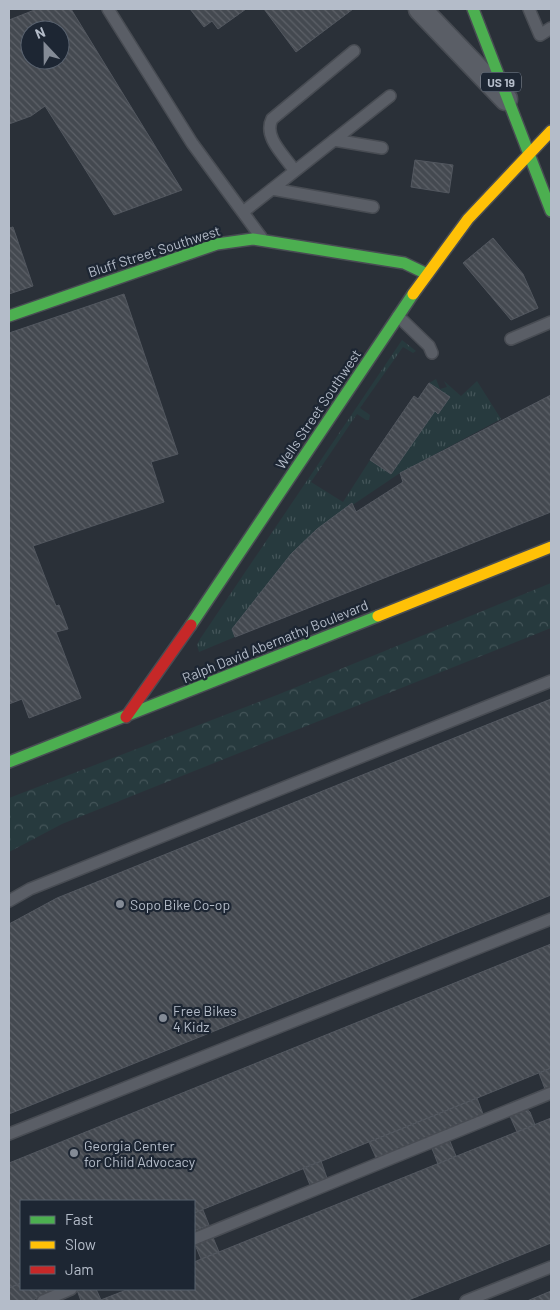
<svg xmlns="http://www.w3.org/2000/svg" width="560" height="1310" font-family="Barlow,sans-serif">
<defs>
<pattern id="grass-tufts" width="24" height="20" patternUnits="userSpaceOnUse" patternTransform="scale(1.25)"><rect width="24" height="20" fill="#273a3e"/><path d="M3 7l-1-3M5 7V3M7 7l1-3M15 17l-1-3M17 17v-4M19 17l1-3" fill="none" stroke="#445559"/></pattern>
<pattern id="forest-crowns" width="20" height="18" patternUnits="userSpaceOnUse" patternTransform="scale(1.25)"><rect width="20" height="18" fill="#273a3e"/><path d="M2 6a3 3 0 1 1 6 0M12 15a3 3 0 1 1 6 0" fill="none" stroke="#445559"/></pattern>
<pattern id="building-back-hatch" width="6" height="6" patternUnits="userSpaceOnUse" patternTransform="scale(1.25)"><rect width="6" height="6" fill="#444950"/><path d="M-1 5l2 2M0 0l6 6M5-1l2 2" fill="none" stroke="#5d6168"/></pattern>
</defs>
<rect width="100%" height="100%" fill="#2a3038"/>
<path fill="url(#grass-tufts)" d="M 402,340 L 416,351 L 413,353 L 403,347 L 360,408 L 370,415 L 369,420 L 366,420 L 357,414 L 311,482 L 343,502 L 370,460 L 391,474 L 435,411 L 439,413 L 450,397 L 429,383 L 436,379 L 440,389 L 447,387 L 444,381 L 461,396 L 477,381 L 501,419 L 400,473 L 317,529 L 291,554 L 232,629 L 235,637 L 199,652 L 197,645 L 200,639 Z"/>
<path fill="url(#forest-crowns)" d="M 551,583 L 551,628 L 62,824 L 9,852 L 9,798 L 277,695 Z"/>
<path fill="url(#building-back-hatch)" stroke="#52575f" fill-rule="evenodd" d="M 37,9 L 71,9 L 182,190 L 114,215 L 45,106 L 31,116 L 9,124 L 9,20 ZM 30,30 L 60,30 L 60,60 L 30,60 Z
M 190,9 L 246,9 L 218,29 L 212,21 L 204,27 Z
M 264,9 L 353,9 L 296,52 Z
M 415,160 L 453,165 L 449,193 L 411,187 Z
M 13,227 L 33,286 L 9,294 L 9,228 Z
M 493,238 L 523,274 L 538,308 L 511,320 L 463,263 Z
M 124,294 L 178,454 L 151,462 L 164,502 L 33,546 L 56,606 L 59,605 L 68,629 L 56,632 L 81,698 L 29,718 L 22,699 L 9,704 L 9,333 Z
M 429,383 L 450,397 L 438,414 L 435,411 L 391,474 L 370,460 L 414,396 L 418,399 Z
M 551,395 L 551,512 L 235,637 L 232,629 L 291,554 L 317,529 L 352,503 L 356,512 L 403,482 L 400,473 Z
M 551,699 L 551,895 L 9,1114 L 9,924 L 57,898 Z
M 551,944 L 551,1068 L 194,1213 L 194,1201 L 21,1201 L 21,1283 L 9,1288 L 9,1163 Z
M 551,1068 L 551,1087 L 545,1089 L 539,1073 Z
M 477,1098 L 483,1114 L 376,1158 L 369,1142 Z
M 525,1108 L 530,1112 L 535,1125 L 517,1132 L 509,1114 Z
M 551,1118 L 551,1243 L 406,1301 L 98,1301 L 129,1289 L 194,1289 L 194,1262 Z
M 449,1139 L 456,1156 L 438,1164 L 431,1146 Z
M 321,1161 L 327,1178 L 310,1185 L 303,1168 Z
M 203,1210 L 209,1225 L 194,1231 L 194,1213 Z
M 212,1235 L 219,1252 L 201,1259 L 194,1242 Z
M 21,1283 L 21,1289 L 56,1289 L 31,1301 L 9,1301 L 9,1288 Z
M 96,1289 L 101,1300 L 81,1301 L 77,1290 Z
M 551,1291 L 551,1301 L 527,1301 Z"/>
<g fill="none" stroke-linecap="round" stroke-linejoin="round">
<defs>
<path id="lane" d="M 108,9 L 192,143 L 261,237
M 529,9 L 540,35 L 551,28
M 334,140 L 382,148
M 294,170 C 284,155 263,137 272,119 L 354,51
M 272,189 L 373,207
M 243,212 L 390,96
M 398,316 L 429,346 L 432,353
M 511,339 L 551,322
M 9,901 L 30,889 L 551,681
M 9,1134 L 551,919
M 194,1239 L 551,1093
M 43,1301 L 71,1289
M 466,1301 L 551,1267"/>
<path id="street" d="M 420,9 L 506,99"/>
<path id="fast" d="M 473,9 L 551,211
M 9,316 L 217,244 L 253,239 L 404,263 L 427,274
M 191,625 L 413,294
M 9,762 L 378,616"/>
<path id="slow" d="M 413,294 L 468,219 L 551,131
M 378,616 L 551,547"/>
<path id="jam" d="M 126,717 L 191,625"/>
</defs>
<use href="#lane" stroke="#484c53" stroke-width="14"/>
<use href="#street" stroke="#484c53" stroke-width="25"/>
<use href="#fast" stroke="#484c53" stroke-width="14"/>
<use href="#slow" stroke="#484c53" stroke-width="14"/>
<use href="#jam" stroke="#484c53" stroke-width="14"/>
<use href="#lane" stroke="#5a5e66" stroke-width="11"/>
<use href="#street" stroke="#5a5e66" stroke-width="22"/>
<use href="#fast" stroke="#4caf50" stroke-width="11"/>
<use href="#slow" stroke="#ffc107" stroke-width="11"/>
<use href="#jam" stroke="#c62828" stroke-width="11"/>
</g>
<g fill="#848b96" stroke="#1d2633" stroke-width="2">
<circle cx="120" cy="904" r="5"/>
<circle cx="163" cy="1018" r="5"/>
<circle cx="74" cy="1153" r="5"/>
</g>
<g text-anchor="middle" dominant-baseline="central" stroke-width="4.5" stroke-linejoin="round" paint-order="stroke">
<rect fill="#1d2633" stroke="#878f9c" stroke-width="1" x="481" y="72.5" width="40" height="19" rx="4"/>
<g font-size="12" font-weight="bold" fill="#b4bcc9">
<text x="501" y="82">US 19</text>
</g>
<g font-size="14" fill="#b4bcc9" stroke="#1d2633">
<text transform="translate(154 251) rotate(-18)">Bluff Street Southwest</text>
<text transform="translate(318 409) rotate(-56)">Wells Street Southwest</text>
<text transform="translate(275 641) rotate(-22)">Ralph David Abernathy Boulevard</text>
</g>
<g font-size="14" fill="#b4bcc9" stroke="#1d2633" text-anchor="start">
<text x="130" y="904">Sopo Bike Co-op</text>
<text x="173" y="1010">Free Bikes<tspan x="173" dy="16">4 Kidz</tspan></text>
<text x="84" y="1145">Georgia Center<tspan x="84" dy="16">for Child Advocacy</tspan></text>
</g>
</g>
<rect width="560" height="1310" fill="none" stroke="#b4bcc9" stroke-width="20"/>
<rect x="20" y="1200" width="175" height="90" fill="#1d2633" stroke="#59626f"/>
<rect x="30" y="1216" width="25" height="8" fill="#4caf50" stroke="#59626f"/>
<text x="65" y="1225" font-size="15" fill="#b4bcc9">Fast</text>
<rect x="30" y="1241" width="25" height="8" fill="#ffc107" stroke="#59626f"/>
<text x="65" y="1250" font-size="15" fill="#b4bcc9">Slow</text>
<rect x="30" y="1266" width="25" height="8" fill="#c62828" stroke="#59626f"/>
<text x="65" y="1275" font-size="15" fill="#b4bcc9">Jam</text>
<g transform="translate(45 45) rotate(338)"><circle r="24" fill="#1d2633" stroke="#59626f"/>
<path d="M0-4L9 19L0 12L-9 19Z" fill="#848b96"/>
<text y="-8" font-size="14" font-weight="bold" text-anchor="middle" fill="#b4bcc9">N</text>
</g>
</svg>
